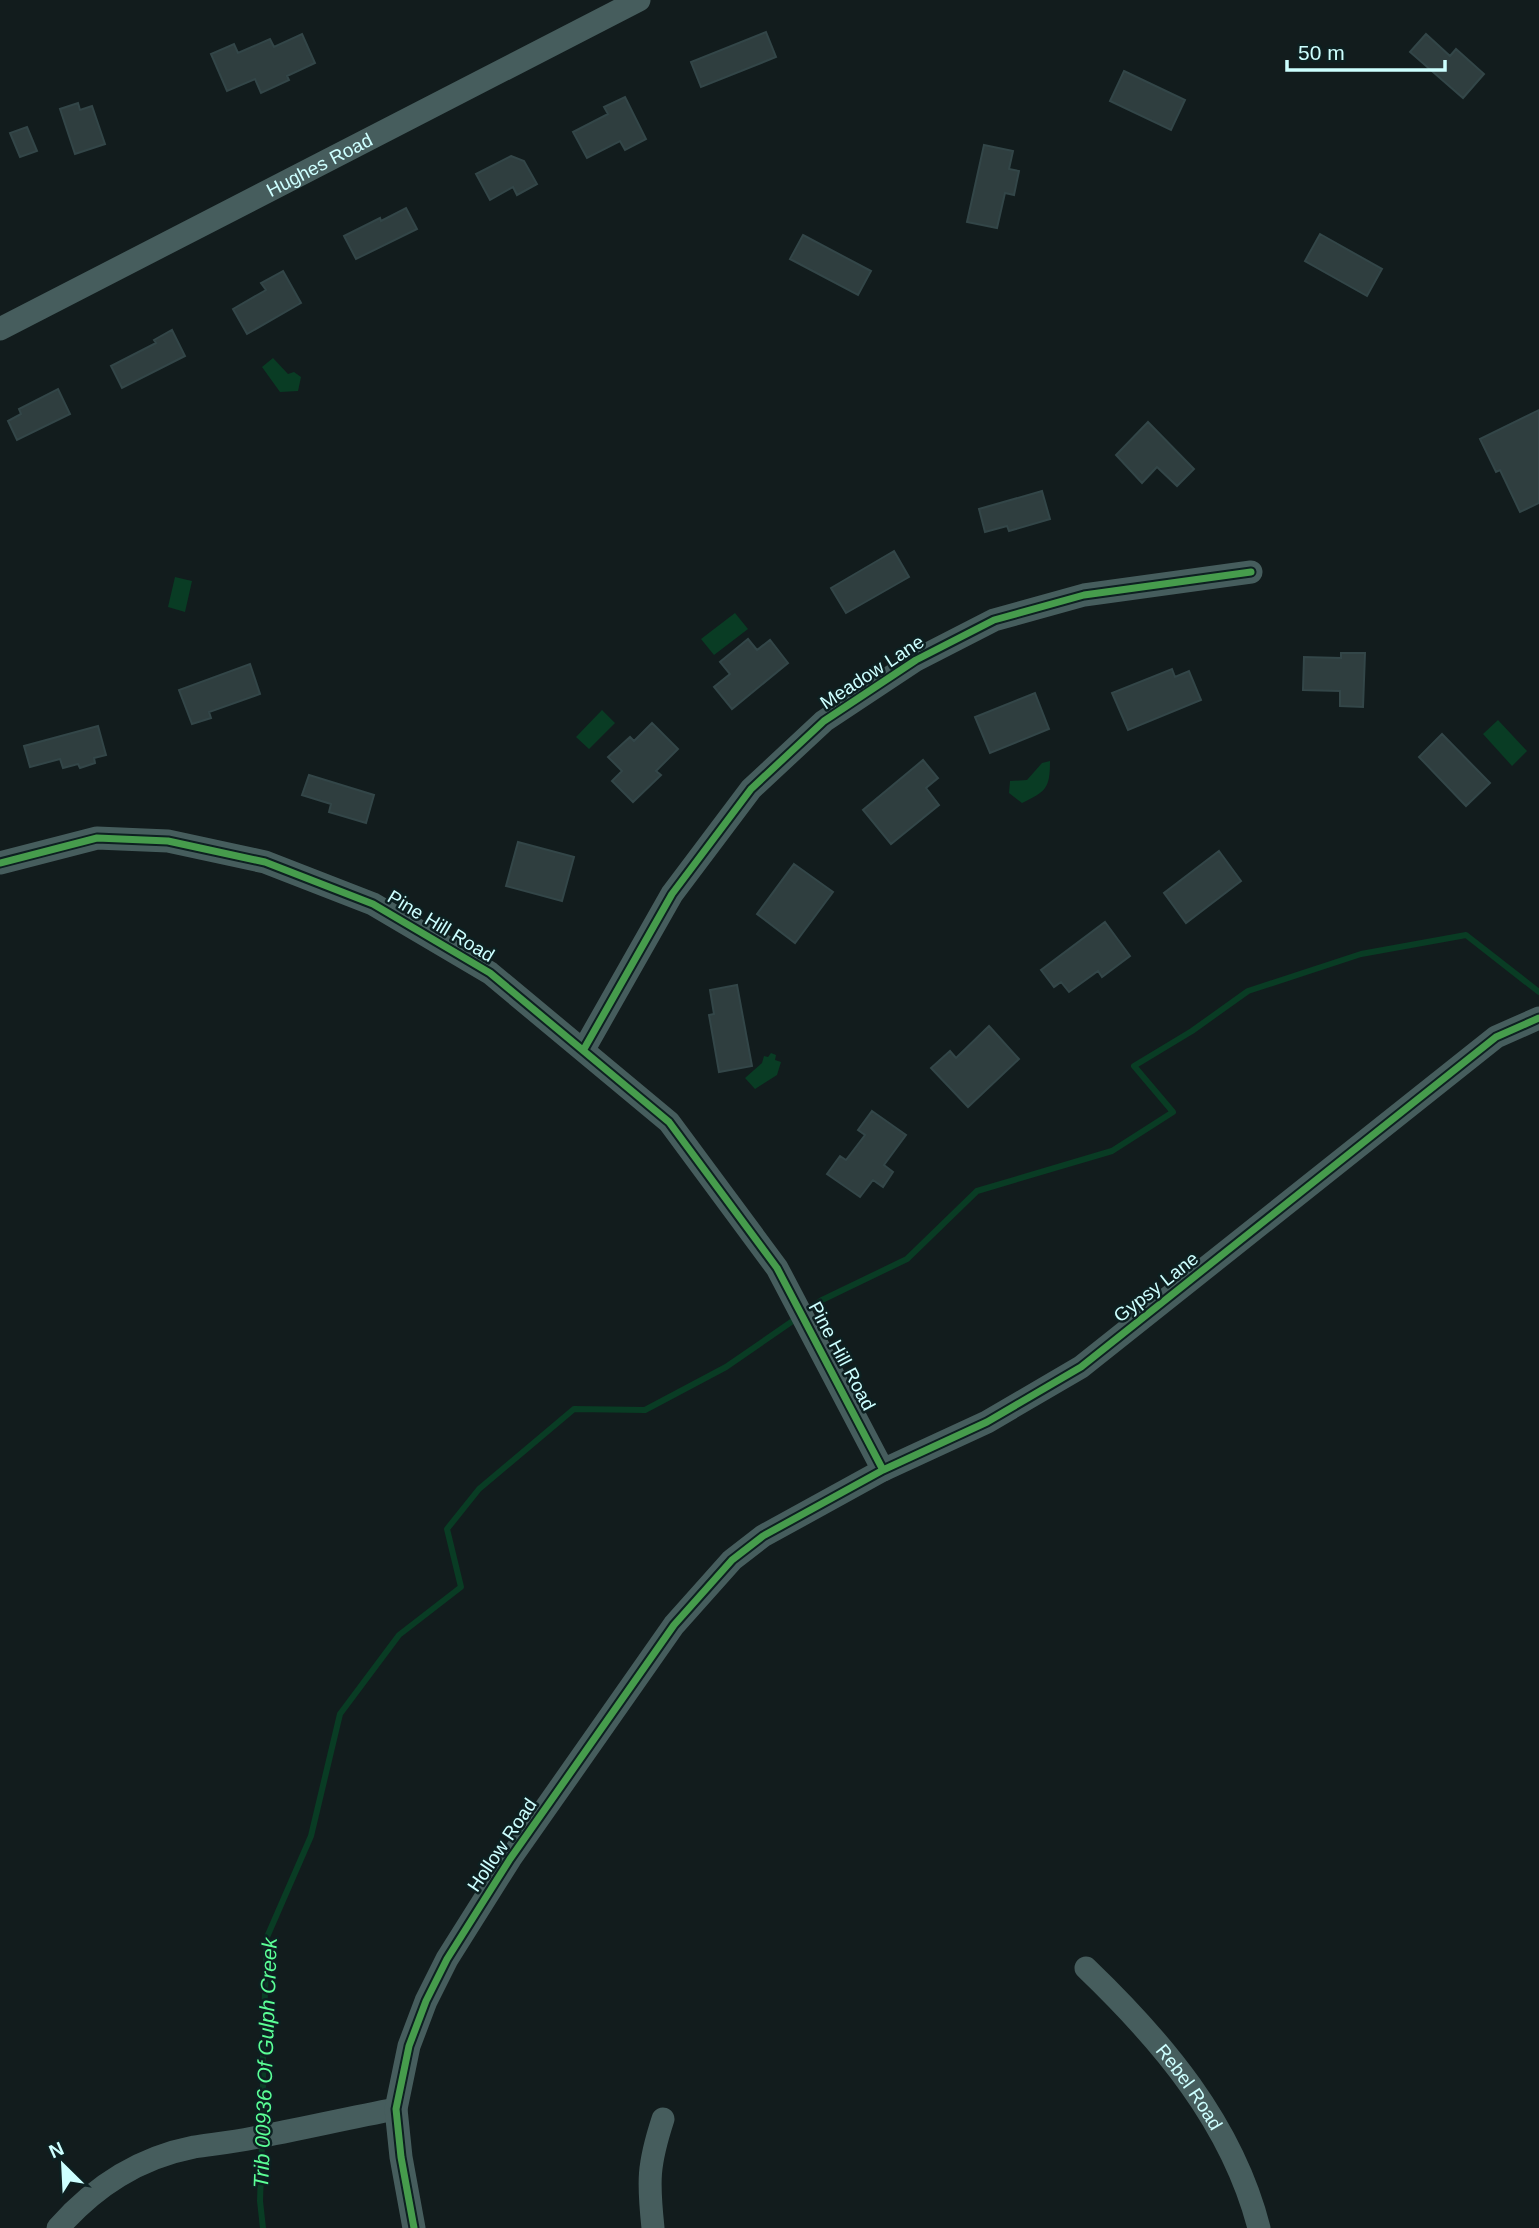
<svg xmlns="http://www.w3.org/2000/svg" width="1539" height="2228" font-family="Arial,sans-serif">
<rect width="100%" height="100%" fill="#121c1d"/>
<path fill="#093c24" d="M 273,358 L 288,374 L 294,372 L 301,377 L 298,391 L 280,392 L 262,367 Z
M 175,577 L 192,581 L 185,612 L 168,607 Z
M 735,613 L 748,629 L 714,655 L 701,639 Z
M 602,710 L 615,723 L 589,749 L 576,737 Z
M 1498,720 L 1527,751 L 1512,766 L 1483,734 Z
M 1050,761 C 1050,789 1046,791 1022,803 L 1009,793 L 1010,781 L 1027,780 L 1042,763 Z
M 771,1053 L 776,1055 L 775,1060 L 781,1062 L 777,1075 L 755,1089 L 745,1078 L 762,1063 L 764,1056 L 768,1057 Z"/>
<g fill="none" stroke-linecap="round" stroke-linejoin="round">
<path stroke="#093c24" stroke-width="6" d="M 806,1311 L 822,1300 L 907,1259 L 977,1191 L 1112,1151 L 1173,1112 L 1134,1066 L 1192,1031 L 1248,991 L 1361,954 L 1466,935 L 1539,992
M 263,2132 L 263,2046 L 267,1937 L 311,1836 L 340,1714 L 399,1635 L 461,1587 L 447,1529 L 479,1489 L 574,1409 L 645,1410 L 726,1367 L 797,1318
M 262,2143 L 260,2201 L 263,2228"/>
</g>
<path fill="#2f3e3f" stroke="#334648" stroke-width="2" d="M 766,32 L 776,57 L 701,87 L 691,62 Z
M 302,34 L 315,63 L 287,76 L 289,80 L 261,93 L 255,79 L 227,91 L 211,54 L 234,44 L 238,53 L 270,39 L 274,47 Z
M 1426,34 L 1450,56 L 1456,49 L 1484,74 L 1463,98 L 1410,52 Z
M 1124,71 L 1185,100 L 1171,130 L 1110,101 Z
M 625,97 L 646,139 L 625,150 L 620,141 L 587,158 L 573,132 L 608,114 L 604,107 Z
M 78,103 L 80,110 L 92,106 L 105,144 L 75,154 L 60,109 Z
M 27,127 L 37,151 L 20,157 L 10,133 Z
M 984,145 L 1013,151 L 1009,169 L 1019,171 L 1014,195 L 1005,193 L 997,228 L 967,222 Z
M 511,156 L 524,161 L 537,184 L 517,195 L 513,187 L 490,200 L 476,174 Z
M 406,208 L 417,229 L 356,259 L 344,236 L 380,218 L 381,221 Z
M 1320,234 L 1382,269 L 1367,296 L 1305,261 Z
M 803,235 L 871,271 L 858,295 L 790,259 Z
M 283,271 L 301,303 L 247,334 L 233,309 L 266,290 L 261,283 Z
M 172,330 L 185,356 L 122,388 L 111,366 L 156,343 L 154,340 Z
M 58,389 L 70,414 L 17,440 L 8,421 L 21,414 L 19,409 Z
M 1539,410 L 1539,503 L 1520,512 L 1500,470 L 1496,472 L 1480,439 Z
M 1148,422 L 1194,469 L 1177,486 L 1157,467 L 1142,483 L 1116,455 Z
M 1042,491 L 1050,519 L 1009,531 L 1007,526 L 985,532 L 979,509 Z
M 894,551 L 909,577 L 846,613 L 831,588 Z
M 748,639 L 757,650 L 770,640 L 788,663 L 732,709 L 714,687 L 730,674 L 720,662 Z
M 1341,653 L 1365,653 L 1363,707 L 1340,706 L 1340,691 L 1303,690 L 1304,657 L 1341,658 Z
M 250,664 L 260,694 L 209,712 L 211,718 L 192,724 L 179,690 Z
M 1172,669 L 1175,677 L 1189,671 L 1201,700 L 1128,730 L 1112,693 Z
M 1035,693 L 1049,729 L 990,753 L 975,717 Z
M 652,723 L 678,749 L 656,771 L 661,775 L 633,802 L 612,781 L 622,771 L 608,757 L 630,737 L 634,741 Z
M 98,726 L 106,755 L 94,758 L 95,763 L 80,768 L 78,764 L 63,768 L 60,759 L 30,767 L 24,746 Z
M 1442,734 L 1490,783 L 1466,806 L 1419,757 Z
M 923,760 L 938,778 L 926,788 L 939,805 L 891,844 L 863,810 Z
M 309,775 L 374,795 L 366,823 L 329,812 L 331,804 L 302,795 Z
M 518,842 L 574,857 L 562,901 L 506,886 Z
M 1219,851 L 1241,881 L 1186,923 L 1164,893 Z
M 794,864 L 833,892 L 795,943 L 757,914 Z
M 1105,922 L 1130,956 L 1102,977 L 1098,971 L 1069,992 L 1061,982 L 1054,987 L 1041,970 Z
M 737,985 L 752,1066 L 719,1072 L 709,1015 L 714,1014 L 710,990 Z
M 989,1026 L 1019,1059 L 968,1107 L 931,1068 L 950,1051 L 956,1058 Z
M 872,1111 L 906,1135 L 884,1165 L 893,1172 L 883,1187 L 873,1180 L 860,1197 L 827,1174 L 840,1156 L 846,1160 L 865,1135 L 858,1130 Z"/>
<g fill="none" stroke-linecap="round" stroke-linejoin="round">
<g stroke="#465d5d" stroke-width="23">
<path id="s1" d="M 0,329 L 639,0"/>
<path d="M 0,863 L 97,838 L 168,841 L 265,862 L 373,904 L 490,973 L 669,1122 L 777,1268 L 883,1470"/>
<path d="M 584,1049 L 672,894 L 751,789 L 824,721 L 916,660 L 994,620 L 1084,595 L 1251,572"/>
<path id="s2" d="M 1086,1968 C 1162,2041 1232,2123 1259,2228"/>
<path d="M 58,2228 C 95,2186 138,2158 194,2147 C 214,2144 233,2142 253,2138 C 301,2129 348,2118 396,2109"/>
<path d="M 414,2228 L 401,2157 L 396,2109 L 409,2046 L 426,2001 L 447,1959 L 510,1859 L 674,1625 L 732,1560 L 763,1536 L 883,1470 L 987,1422 L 1081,1367 L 1496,1037 L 1539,1018"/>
<path d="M 653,2228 C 648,2181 648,2165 663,2119"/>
</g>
<defs>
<path id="cycleway" d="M 0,863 L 97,838 L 168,841 L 265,862 L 373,904 L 490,973 L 669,1122 L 777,1268 L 883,1470
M 584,1049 L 672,894 L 751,789 L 824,721 L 916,660 L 994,620 L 1084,595 L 1251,572
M 414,2228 L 401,2157 L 396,2109 L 409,2046 L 426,2001 L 447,1959 L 510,1859 L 674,1625 L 732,1560 L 763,1536 L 883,1470 L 987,1422 L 1081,1367 L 1496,1037 L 1539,1018"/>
</defs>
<use href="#cycleway" stroke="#0d2021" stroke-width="11"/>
<use href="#cycleway" stroke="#469c4c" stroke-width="7"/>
</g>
<g text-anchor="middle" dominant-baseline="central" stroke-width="5" stroke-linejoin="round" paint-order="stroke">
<g font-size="19" fill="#cdffff" stroke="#0d2021">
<text stroke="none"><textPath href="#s1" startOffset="359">Hughes Road</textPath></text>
<text transform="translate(872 672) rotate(-33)">Meadow Lane</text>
<text transform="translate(441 926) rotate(31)">Pine Hill Road</text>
<text transform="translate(1156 1287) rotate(-38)">Gypsy Lane</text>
<text transform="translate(842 1356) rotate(62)">Pine Hill Road</text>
<text transform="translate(502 1845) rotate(-56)">Hollow Road</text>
<text stroke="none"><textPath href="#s2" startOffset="158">Rebel Road</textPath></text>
</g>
<g font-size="21" font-style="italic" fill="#5bff96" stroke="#0d2021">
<text transform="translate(265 2063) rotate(-88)">Trib 00936 Of Gulph Creek</text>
</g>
</g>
<g transform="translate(63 2165) rotate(336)" stroke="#0d2021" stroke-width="5" paint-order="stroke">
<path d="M0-5L12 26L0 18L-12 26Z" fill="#cdffff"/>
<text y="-10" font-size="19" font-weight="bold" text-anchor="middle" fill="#cdffff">N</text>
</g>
<path d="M1287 60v10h158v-10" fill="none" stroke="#cdffff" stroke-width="3.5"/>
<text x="1298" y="60" font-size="21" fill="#cdffff" stroke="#0d2021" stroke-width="5" paint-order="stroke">50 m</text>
</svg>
